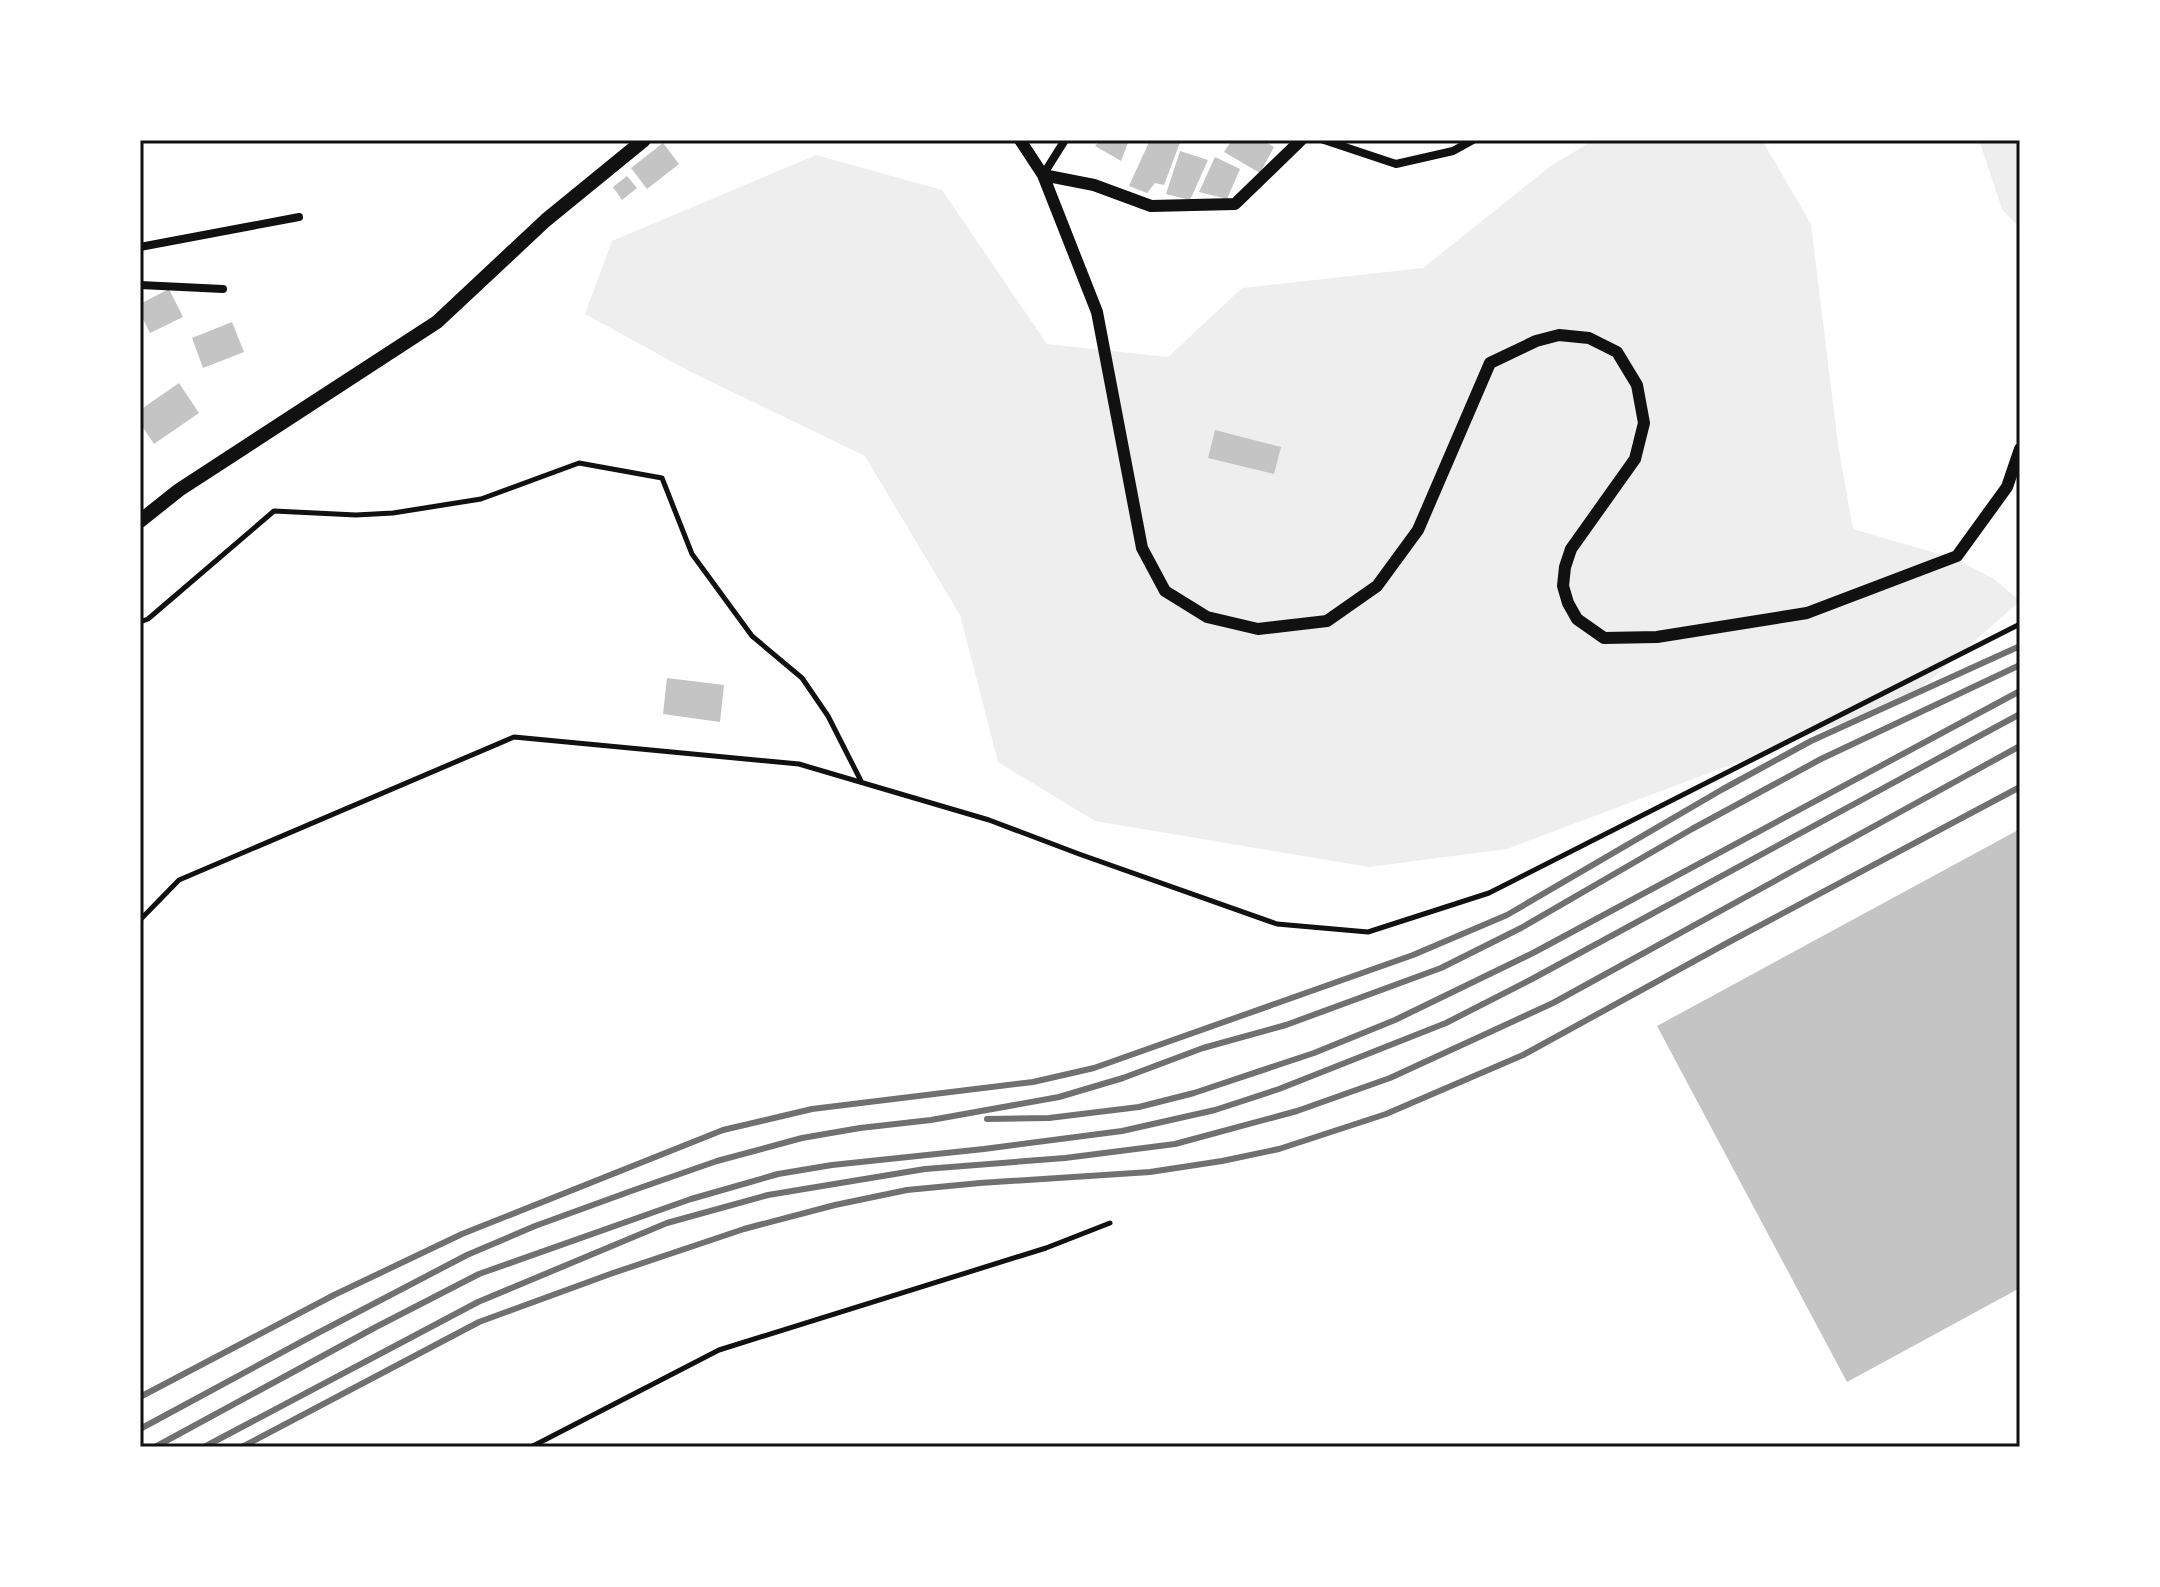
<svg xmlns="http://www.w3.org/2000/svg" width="2160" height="1587" font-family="'Crimson Pro',serif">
<rect width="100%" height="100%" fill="#fff"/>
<path fill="#eee" d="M 1594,140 L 1762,140 L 1811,224 L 1838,444 L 1853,529 L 1956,559 L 1994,579 L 2020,601 L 1911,697 L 1507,849 L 1369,867 L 1095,821 L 998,762 L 960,615 L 865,456 L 691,372 L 585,314 L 612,241 L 816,155 L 942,190 L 1047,344 L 1168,357 L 1242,288 L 1423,268 L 1552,165 Z
M 1979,140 L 2020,140 L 2020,228 L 2002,209 Z"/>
<path fill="#c4c4c4" d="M 1100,140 L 1129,140 L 1121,161 L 1095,146 Z
M 1150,140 L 1181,140 L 1164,185 L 1155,183 L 1147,193 L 1129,186 Z
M 1232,140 L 1262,140 L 1274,147 L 1260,173 L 1224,152 Z
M 663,143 L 679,164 L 647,189 L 631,168 Z
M 1180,151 L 1208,160 L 1190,200 L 1166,194 Z
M 1215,157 L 1240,169 L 1227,199 L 1199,192 Z
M 627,176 L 637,188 L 622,200 L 613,187 Z
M 169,289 L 183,317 L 150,333 L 140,313 L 140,304 Z
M 232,322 L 244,352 L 203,368 L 192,338 Z
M 179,383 L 199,413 L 154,444 L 140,423 L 140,410 Z
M 1215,430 L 1281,447 L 1274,474 L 1208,458 Z
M 667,678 L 724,685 L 720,722 L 663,714 Z
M 2020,829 L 2020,1288 L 1847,1382 L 1657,1026 Z"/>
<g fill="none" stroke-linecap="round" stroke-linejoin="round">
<path stroke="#111" stroke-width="5" d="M 140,622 L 148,619 L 274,511 L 356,515 L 393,513 L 481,499 L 579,463 L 662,478 L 692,554 L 752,636 L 802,678 L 828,716 L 861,781
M 140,920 L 179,880 L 514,737 L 799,764 L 989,820 L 1079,854 L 1277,924 L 1368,932 L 1489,893 L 2020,624
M 531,1447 L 719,1350 L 1046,1248 L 1110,1223"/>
<path stroke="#111" stroke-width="8" d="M 1324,140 L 1396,164 L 1453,151 L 1473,140
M 1043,175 L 1065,140
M 140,247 L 299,217
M 140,285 L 223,289"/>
<path stroke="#111" stroke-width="12" d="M 1020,140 L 1043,175 L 1097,312 L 1142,548 L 1165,591 L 1207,617 L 1258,629 L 1327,621 L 1377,586 L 1418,530 L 1490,363 L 1536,341 L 1559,335 L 1589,338 L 1617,352 L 1637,385 L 1644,423 L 1635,459 L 1571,549 L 1565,567 L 1563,586 L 1568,603 L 1577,619 L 1604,638 L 1657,637 L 1807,613 L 1957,556 L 2007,487 L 2020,449
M 1043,175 L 1094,185 L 1151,206 L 1235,204 L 1301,140"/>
<path stroke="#111" stroke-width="14" d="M 140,521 L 179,490 L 437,322 L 546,220 L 644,140"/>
<path stroke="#707070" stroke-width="6" d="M 987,1119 L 1049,1118 L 1139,1107 L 1194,1093 L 1314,1053 L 1395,1020 L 1533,953 L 2020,691
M 140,1397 L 334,1295 L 462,1234 L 723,1130 L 812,1109 L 1033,1082 L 1094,1068 L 1413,955 L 1507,915 L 1723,789 L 1811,741 L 2020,646
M 140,1429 L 314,1335 L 467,1255 L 535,1226 L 634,1190 L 717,1161 L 802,1138 L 860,1128 L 931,1120 L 1059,1097 L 1123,1078 L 1203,1048 L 1286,1025 L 1441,968 L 1521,928 L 1692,829 L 1821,759 L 2020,665
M 155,1447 L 376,1327 L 479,1274 L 691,1199 L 778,1174 L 832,1165 L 984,1149 L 1122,1131 L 1215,1110 L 1279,1089 L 1446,1023 L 1532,979 L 2020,714
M 204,1447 L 478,1302 L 667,1223 L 768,1195 L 925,1169 L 1065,1158 L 1175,1144 L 1297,1111 L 1390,1078 L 1553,1003 L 2020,746
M 242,1447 L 479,1322 L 613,1273 L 744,1229 L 835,1205 L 907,1190 L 980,1183 L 1150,1172 L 1222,1161 L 1279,1149 L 1386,1114 L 1523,1055 L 1729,942 L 2020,787"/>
</g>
<rect width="2160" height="1587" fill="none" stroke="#ffffff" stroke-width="284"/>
<rect x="142" y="142" width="1876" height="1303" fill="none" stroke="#111" stroke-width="3"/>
</svg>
